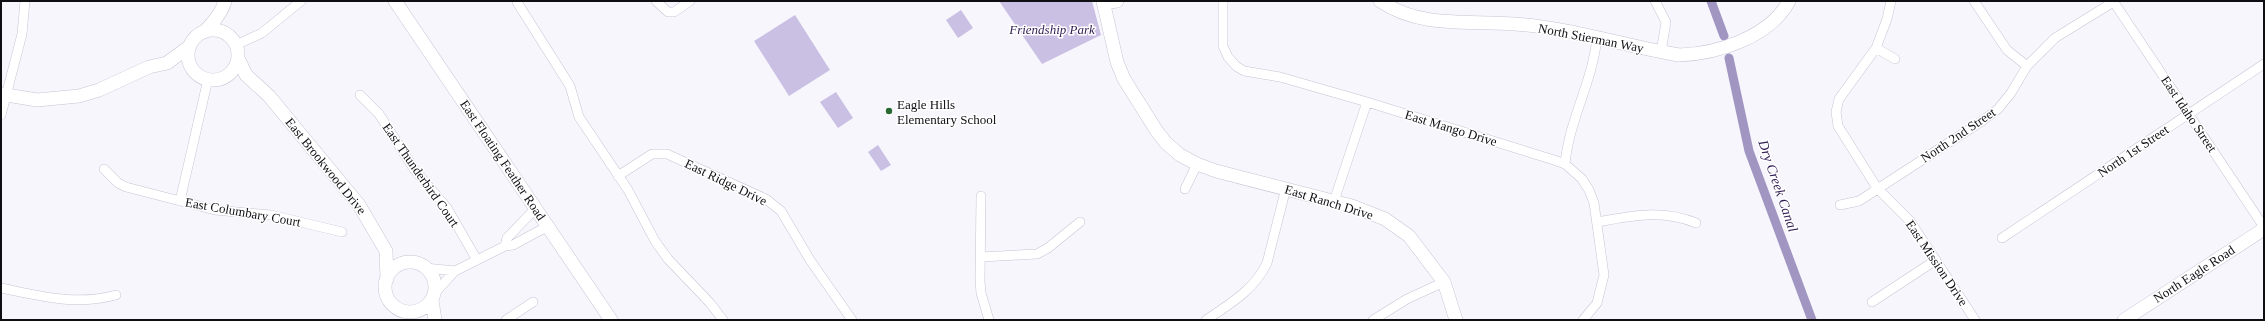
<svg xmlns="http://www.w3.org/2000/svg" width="2265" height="321" font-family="Georgia,serif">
<rect width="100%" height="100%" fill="#f8f6fd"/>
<path fill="#c9c0e4" d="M 999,1 L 1092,1 L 1101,35 L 1042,64 Z
M 961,10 L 973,28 L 958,38 L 946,20 Z
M 795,15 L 830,70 L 789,96 L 754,41 Z
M 836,92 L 853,118 L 838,128 L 820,102 Z
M 878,145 L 891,165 L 881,171 L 868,152 Z"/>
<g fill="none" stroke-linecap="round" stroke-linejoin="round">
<path stroke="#a196c1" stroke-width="9" d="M 1711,1 L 1724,36
M 1729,58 L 1749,151 L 1812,320"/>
<defs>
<path id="street" d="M 656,1 L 668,12 L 674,12 L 690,1
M 1223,1 L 1223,46 L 1228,57 L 1236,66 L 1244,71 L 1280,77 L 1367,102 L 1554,160 L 1565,164 L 1582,179 L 1589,190 L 1594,203 L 1604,275 L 1597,303 L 1583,320
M 1655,1 L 1666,22 L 1661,52
M 1891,1 L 1887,19 L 1876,48 L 1839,99 L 1836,112 L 1838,126 L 1877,188 L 1910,221 L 1975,320
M 1974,1 L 2007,50 L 2027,66
M 2113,1 L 2264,227
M 517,2 L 570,86 L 579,117 L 628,190 L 655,241 L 668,259 L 710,303 L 723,320
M 236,45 L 262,33 L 301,1
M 1876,48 L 1895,59
M 360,95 L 379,114 L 414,169 L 447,208 L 477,260
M 1,115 L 22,34 L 25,1
M 1565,164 C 1569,120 1593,81 1597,37
M 104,169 L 118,183 L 126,187 L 215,210 L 271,215 L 342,232
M 618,176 L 652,154 L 667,154 L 766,199 L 781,211 L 810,260 L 852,320
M 1185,189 L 1197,164
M 981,196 L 980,281 L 981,293 L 989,320
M 180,201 L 208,79
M 1334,201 L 1367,102
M 1840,205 L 1859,201 L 1982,121 L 1998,109 L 2011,93 L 2027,66 L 2055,38 L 2115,1
M 1597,222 C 1633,216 1661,209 1696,223
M 2002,238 L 2264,64
M 505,246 L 507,238 L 536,208
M 981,257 L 1037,254 L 1048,248 L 1080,222
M 425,268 L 455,271 L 505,246 L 513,245 L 548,226
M 1,288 C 40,296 76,306 116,295
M 434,294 L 455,271
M 1872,302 L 1936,260
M 506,320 L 533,302
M 1206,320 C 1230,304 1255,289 1267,263 L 1286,188
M 1373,320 L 1407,299 L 1444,282"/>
<path id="secondary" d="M 395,1 L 611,320
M 1103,1 L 1117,62 L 1124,79 L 1156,130 L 1166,143 L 1180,155 L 1197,164 L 1216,171 L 1352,206 L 1385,219 L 1409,236 L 1444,282 L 1456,320
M 1380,1 C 1421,29 1469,20 1515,24 C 1571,28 1624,46 1679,55 C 1717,54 1770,37 1789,1
M 1103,3 L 1117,1
M188 55a25 25 0 1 1 50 0a25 25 0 1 1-50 0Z
M 204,32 C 213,23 222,13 225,1
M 238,58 L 246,75 L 269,96 L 359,205 L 386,251 L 387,279
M 1,94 L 37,100 L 79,96 L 99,90 L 149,67 L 167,63 L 190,46
M385 287a25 25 0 1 1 50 0a25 25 0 1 1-50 0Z
M 432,300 L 435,320
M 2124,320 L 2264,229"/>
</defs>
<use href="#street" stroke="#c7c3d4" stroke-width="10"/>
<use href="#secondary" stroke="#c7c3d4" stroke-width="14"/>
<use href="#street" stroke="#fff" stroke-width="9"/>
<use href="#secondary" stroke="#fff" stroke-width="13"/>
</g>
<circle fill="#296a34" stroke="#fff" stroke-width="1.5" cx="889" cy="111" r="4"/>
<g text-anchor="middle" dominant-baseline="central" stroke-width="3" stroke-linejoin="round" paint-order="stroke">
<g font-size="13" font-style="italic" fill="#2f1c51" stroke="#fff">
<text x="1052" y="29">Friendship Park</text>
</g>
<g font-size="13" fill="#0f0e13" stroke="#fff">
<text transform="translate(1591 38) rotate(11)">North Stierman Way</text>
<text transform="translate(2189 114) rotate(56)">East Idaho Street</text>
<text transform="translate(1451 128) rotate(17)">East Mango Drive</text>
<text transform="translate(1958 135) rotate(-34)">North 2nd Street</text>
<text transform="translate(2133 151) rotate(-34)">North 1st Street</text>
<text transform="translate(503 160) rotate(56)">East Floating Feather Road</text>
<text transform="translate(326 166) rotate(51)">East Brookwood Drive</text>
<text transform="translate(421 175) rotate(55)">East Thunderbird Court</text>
<text transform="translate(726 182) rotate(26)">East Ridge Drive</text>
<text transform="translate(1329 202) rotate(17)">East Ranch Drive</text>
<text transform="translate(243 212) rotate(10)">East Columbary Court</text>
<text transform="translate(1937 263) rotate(56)">East Mission Drive</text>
<text transform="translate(2194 274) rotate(-33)">North Eagle Road</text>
</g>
<g font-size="13" fill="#0f0e13" stroke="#fff" text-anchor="start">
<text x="897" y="104">Eagle Hills<tspan x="897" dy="15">Elementary School</tspan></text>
</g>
<g font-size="14" font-style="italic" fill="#301c52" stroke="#fff">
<text transform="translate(1778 186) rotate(71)">Dry Creek Canal</text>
</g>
</g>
<rect width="2265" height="321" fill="none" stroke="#0f0e13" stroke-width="4"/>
</svg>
